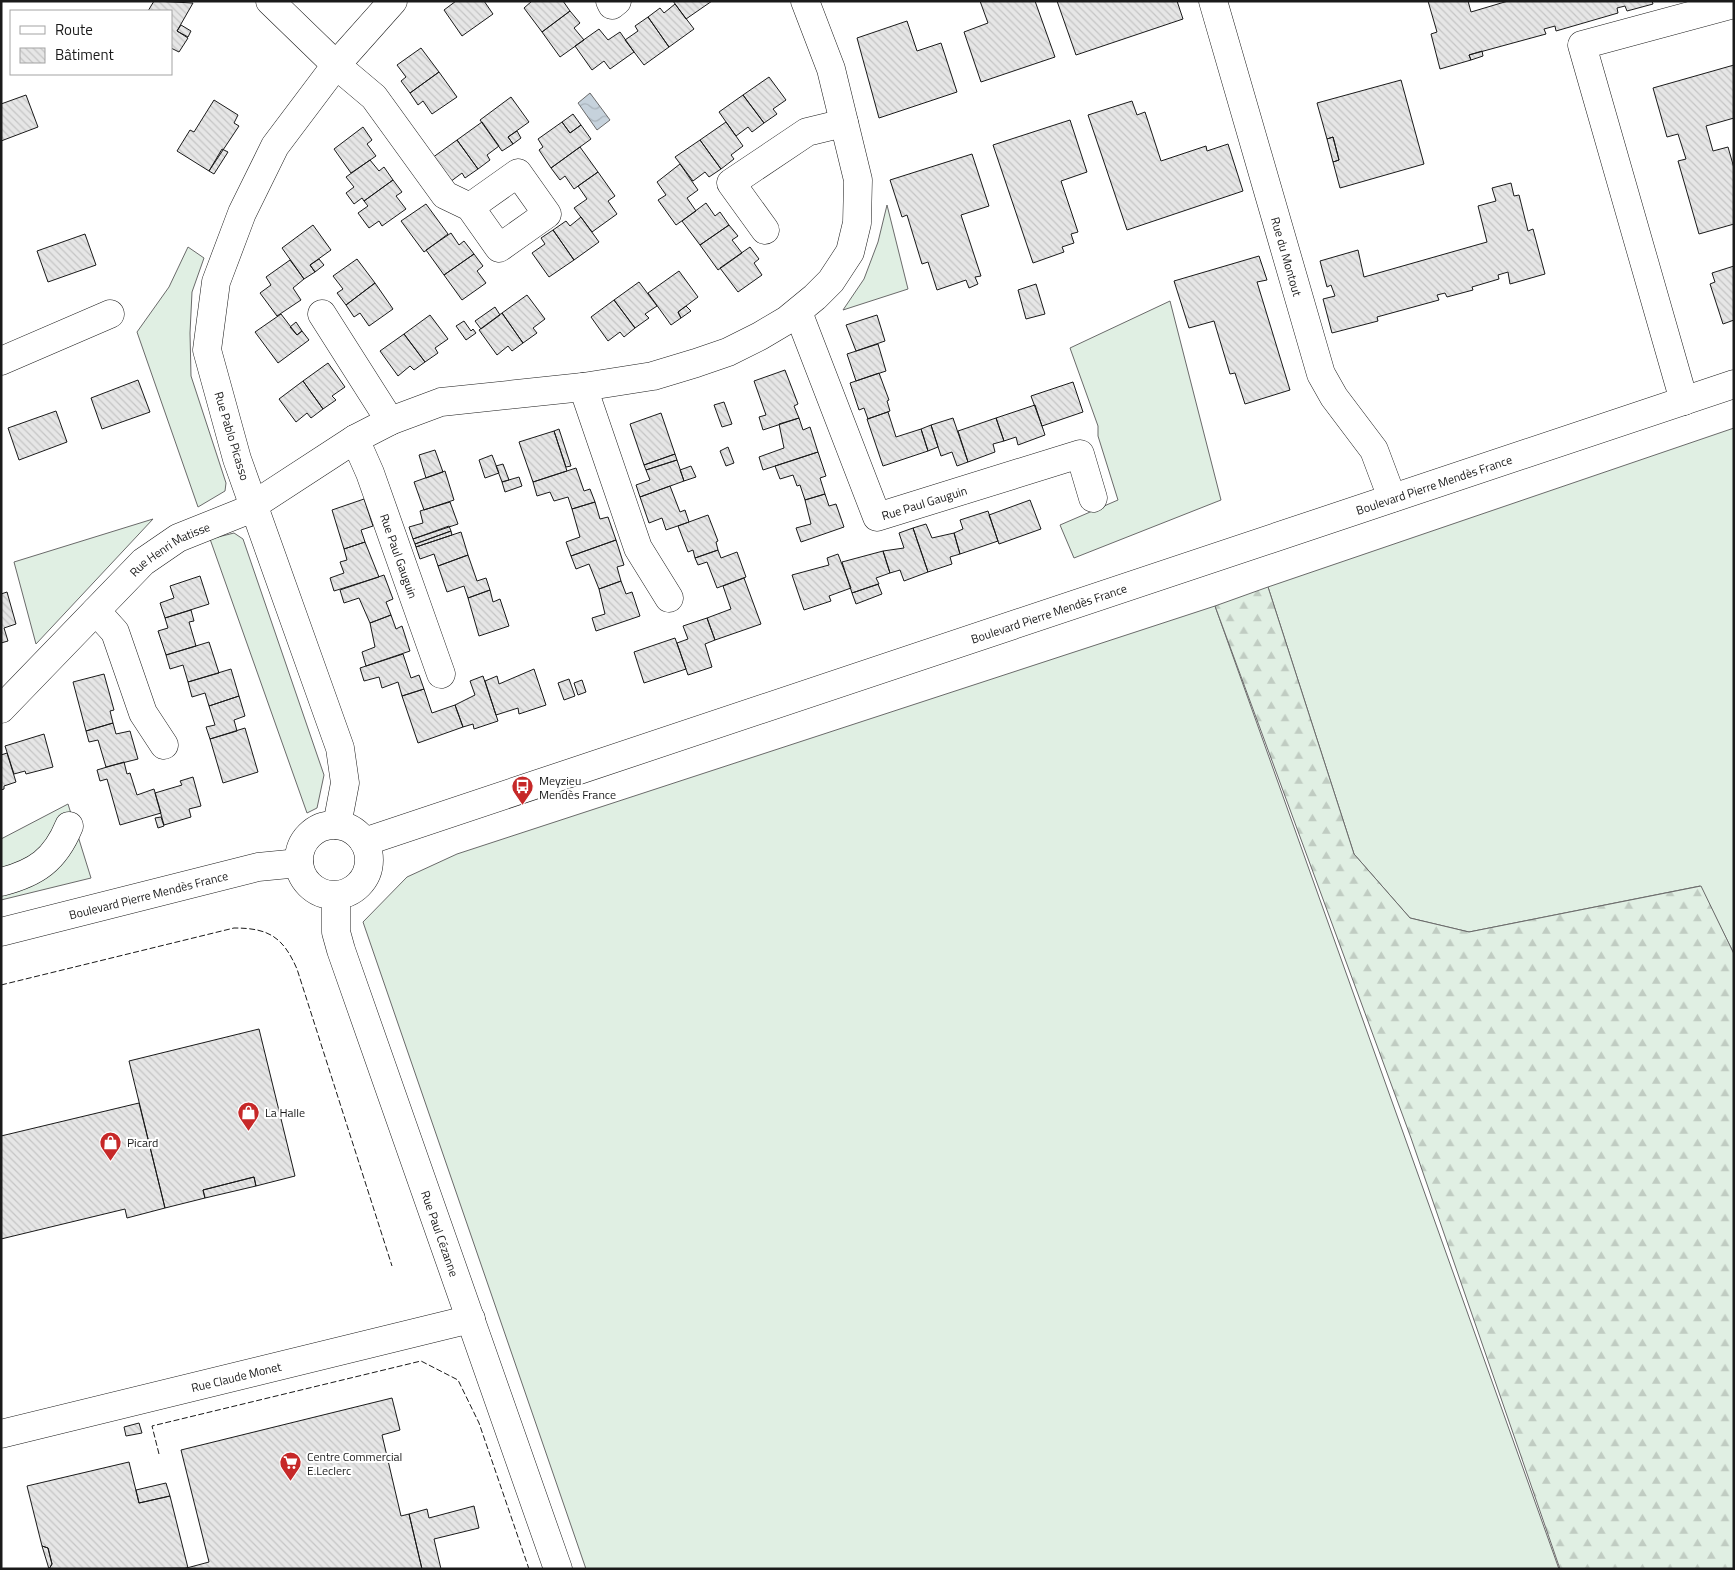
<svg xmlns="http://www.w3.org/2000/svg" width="1735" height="1570" font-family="'Titillium Web',sans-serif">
<defs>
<pattern id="forest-firs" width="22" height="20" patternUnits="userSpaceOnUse" patternTransform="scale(1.25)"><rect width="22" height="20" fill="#e0efe3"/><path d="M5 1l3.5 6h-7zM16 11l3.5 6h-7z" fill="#c0ccc2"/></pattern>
<pattern id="water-waves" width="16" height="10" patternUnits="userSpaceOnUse" patternTransform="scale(1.25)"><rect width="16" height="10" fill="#c6d2dc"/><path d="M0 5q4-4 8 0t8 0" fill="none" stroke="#aab4bc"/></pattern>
<pattern id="building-back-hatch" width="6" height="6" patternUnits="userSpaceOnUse" patternTransform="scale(1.25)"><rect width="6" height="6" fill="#e6e6e6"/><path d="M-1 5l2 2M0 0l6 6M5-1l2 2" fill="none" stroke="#c5c5c5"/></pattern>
</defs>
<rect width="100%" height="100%" fill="#fff"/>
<path fill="#e0efe3" stroke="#6a6a6a" d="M 887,205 L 908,289 L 843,310 L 864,279 L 878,242 Z
M 188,247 L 204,258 L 192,292 L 190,333 L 191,376 L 226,483 L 225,491 L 198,507 L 137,332 L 169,287 Z
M 1170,301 L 1221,500 L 1074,558 L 1060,525 L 1118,500 L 1098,436 L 1098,426 L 1070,348 Z
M 1734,428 L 1734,954 L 1700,886 L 1469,932 L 1410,918 L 1354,854 L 1268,587 Z
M 153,519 L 36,644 L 14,562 Z
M 234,533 L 243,539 L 324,775 L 317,808 L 307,813 L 210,539 Z
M 1215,606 L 1559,1569 L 586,1569 L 363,922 L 407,877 L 457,854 Z
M 68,804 L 91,878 L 1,900 L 1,839 Z"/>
<path fill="url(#forest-firs)" stroke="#6a6a6a" d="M 1268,587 L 1354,854 L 1410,918 L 1469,932 L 1701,886 L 1734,954 L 1734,1569 L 1560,1569 L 1411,1138 L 1215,606 Z"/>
<path fill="url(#water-waves)" stroke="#6a6a6a" d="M 590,93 L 610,120 L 597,130 L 578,103 Z"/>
<path fill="url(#building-back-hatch)" stroke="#1a1a1a" d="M 154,1 L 193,3 L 177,31 L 188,38 L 179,52 L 171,48 L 171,11 L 148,11 Z
M 456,1 L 484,1 L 493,14 L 462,36 L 444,10 Z
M 532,1 L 563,1 L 570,11 L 542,32 L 524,8 Z
M 673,1 L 712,1 L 686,19 Z
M 980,1 L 1035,1 L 1055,57 L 981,82 L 964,32 L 988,23 Z
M 1057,1 L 1177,1 L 1183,19 L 1076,55 Z
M 1428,1 L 1468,1 L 1471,12 L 1508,1 L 1652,1 L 1653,4 L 1627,11 L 1625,6 L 1617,8 L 1618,13 L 1556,31 L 1555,26 L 1544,29 L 1546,34 L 1469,55 L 1471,60 L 1440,69 L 1431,34 L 1437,32 Z
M 675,4 L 694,29 L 669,47 L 648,17 L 660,8 L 664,13 Z
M 570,11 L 580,23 L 574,28 L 584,40 L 560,57 L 542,32 Z
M 648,17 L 669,47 L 644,65 L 625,40 L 638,31 L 635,26 Z
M 907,21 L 917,51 L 941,43 L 957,92 L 879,118 L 857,38 Z
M 181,25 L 191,31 L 188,37 L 177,31 Z
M 599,29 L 608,40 L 620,32 L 634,52 L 610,69 L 604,61 L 592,70 L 575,46 Z
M 421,48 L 439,72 L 410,93 L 401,81 L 406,77 L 397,65 Z
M 1482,51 L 1483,56 L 1471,60 L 1469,55 Z
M 1734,65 L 1734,118 L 1706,126 L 1713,151 L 1728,147 L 1734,168 L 1734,224 L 1699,234 L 1678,161 L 1686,159 L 1678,134 L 1667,137 L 1653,88 Z
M 439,72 L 457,97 L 432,114 L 423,101 L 418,105 L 410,93 Z
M 769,77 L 786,100 L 773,109 L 777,114 L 764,123 L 743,95 Z
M 1401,80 L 1424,164 L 1340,188 L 1333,162 L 1339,160 L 1333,137 L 1327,139 L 1317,103 Z
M 26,95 L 38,127 L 1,141 L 1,104 Z
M 743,95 L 764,123 L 752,132 L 748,127 L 736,136 L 719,112 Z
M 511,97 L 529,122 L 508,137 L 513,144 L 502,151 L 480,120 Z
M 214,100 L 238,115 L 234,123 L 239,126 L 209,171 L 177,151 L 190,130 L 194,132 Z
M 1132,101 L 1137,115 L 1145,112 L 1161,161 L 1206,146 L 1207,151 L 1228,144 L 1243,191 L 1127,230 L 1088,115 Z
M 573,114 L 581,125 L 570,133 L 562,122 Z
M 1070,120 L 1087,172 L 1061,181 L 1078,232 L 1071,234 L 1074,243 L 1062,247 L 1064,252 L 1033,263 L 993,145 Z
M 482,122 L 499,146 L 487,155 L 490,160 L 478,169 L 457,140 Z
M 562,122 L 570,133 L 581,125 L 591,139 L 551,168 L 539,150 L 543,147 L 538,139 Z
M 726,122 L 743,146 L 731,155 L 734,159 L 721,169 L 700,140 Z
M 363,127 L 372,140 L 367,144 L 376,156 L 351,173 L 334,149 Z
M 517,131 L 521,138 L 513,144 L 508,137 Z
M 1333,137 L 1339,160 L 1333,162 L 1327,139 Z
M 457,140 L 478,169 L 465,178 L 462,173 L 450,182 L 432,158 Z
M 700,140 L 721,169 L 709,177 L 705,172 L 693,181 L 675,157 Z
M 580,147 L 598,172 L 574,189 L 565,176 L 560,180 L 551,168 Z
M 222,149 L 228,152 L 214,174 L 209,171 Z
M 972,154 L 989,206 L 961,215 L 981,276 L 975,277 L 978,284 L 969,288 L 966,280 L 937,290 L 928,262 L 922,264 L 907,215 L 902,217 L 890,180 Z
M 370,160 L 379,171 L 384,167 L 393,180 L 364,201 L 362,198 L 354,204 L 346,193 L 354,187 L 346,177 Z
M 680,164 L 698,190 L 687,198 L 696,211 L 676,225 L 658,200 L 666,195 L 657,182 Z
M 598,172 L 615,196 L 608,201 L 617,214 L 592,232 L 574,208 L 587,199 L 578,186 Z
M 393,180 L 402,192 L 396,196 L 406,209 L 382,226 L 379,221 L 369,228 L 358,213 L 368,206 L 364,201 Z
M 1511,183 L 1514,196 L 1519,195 L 1528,231 L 1533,229 L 1545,274 L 1510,284 L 1508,272 L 1498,275 L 1499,279 L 1472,287 L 1473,290 L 1447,297 L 1445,293 L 1437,295 L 1439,300 L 1377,317 L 1378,321 L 1332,333 L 1323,299 L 1335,296 L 1331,285 L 1327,287 L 1320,261 L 1358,250 L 1364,277 L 1487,242 L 1478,206 L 1496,201 L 1492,188 Z
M 706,203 L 715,216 L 720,212 L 729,225 L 700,245 L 682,221 Z
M 426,204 L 448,234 L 424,252 L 401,221 Z
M 581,217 L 599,242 L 574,260 L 553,230 L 566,221 L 570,226 Z
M 313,225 L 331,250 L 310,265 L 315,272 L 304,279 L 282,248 Z
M 729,225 L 738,236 L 732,240 L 742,253 L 718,270 L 700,245 Z
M 553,230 L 574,260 L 549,277 L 532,253 L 545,244 L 541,238 Z
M 451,233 L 459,245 L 464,241 L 474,254 L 444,275 L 426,250 Z
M 85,234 L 96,265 L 48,282 L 37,251 Z
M 750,247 L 759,259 L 754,263 L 762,275 L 738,292 L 720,268 Z
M 474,254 L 483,266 L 477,271 L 486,283 L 462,300 L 444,275 Z
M 1259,256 L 1267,280 L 1257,282 L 1290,390 L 1245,404 L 1235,373 L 1230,374 L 1214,321 L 1189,328 L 1174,281 Z
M 319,259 L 324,265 L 315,272 L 310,265 Z
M 357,259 L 375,283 L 346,305 L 337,293 L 343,289 L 333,276 Z
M 290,260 L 304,279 L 293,288 L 301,300 L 277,316 L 260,293 L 271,285 L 266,277 Z
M 1734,266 L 1734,320 L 1723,324 L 1710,284 L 1715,282 L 1712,273 Z
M 679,271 L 698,297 L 678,312 L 681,318 L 671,325 L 648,293 Z
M 639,282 L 657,306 L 645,314 L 649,318 L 635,328 L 614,300 Z
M 375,283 L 393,309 L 369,326 L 360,313 L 354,317 L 346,305 Z
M 1036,284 L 1045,314 L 1026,319 L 1018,290 Z
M 527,295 L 545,319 L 533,328 L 537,333 L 523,343 L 502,313 Z
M 614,300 L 635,328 L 624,337 L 620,332 L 608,341 L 591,317 Z
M 686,306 L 691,311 L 681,318 L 678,312 Z
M 495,307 L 500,315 L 481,329 L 475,321 Z
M 502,313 L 523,343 L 512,351 L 508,346 L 497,355 L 479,330 Z
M 281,314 L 297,335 L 302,331 L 309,340 L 278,363 L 255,332 Z
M 430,315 L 448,339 L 435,348 L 438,353 L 425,362 L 404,334 Z
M 877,315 L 885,341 L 856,351 L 846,325 Z
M 464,321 L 471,331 L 473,329 L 476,333 L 466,340 L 456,326 Z
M 296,322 L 302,331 L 297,335 L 290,327 Z
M 404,334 L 425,362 L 414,370 L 410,366 L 398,376 L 380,351 Z
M 878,344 L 886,371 L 856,381 L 847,354 Z
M 328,363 L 345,387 L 332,396 L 336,400 L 323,409 L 303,381 Z
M 785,370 L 798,404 L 794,406 L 799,418 L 763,430 L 759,417 L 766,415 L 754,381 Z
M 879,373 L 889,400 L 887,401 L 890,411 L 868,419 L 864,408 L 859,410 L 850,383 Z
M 138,380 L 150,412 L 102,429 L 91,398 Z
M 303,381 L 323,409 L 311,418 L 307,413 L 296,422 L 279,399 Z
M 1073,382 L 1083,412 L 1042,426 L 1031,396 Z
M 724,402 L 732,424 L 722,427 L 714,405 Z
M 1035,405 L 1045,435 L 1018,445 L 1016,437 L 1004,441 L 996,418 Z
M 56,411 L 67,442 L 19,460 L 8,428 Z
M 888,412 L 896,437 L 921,429 L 928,451 L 883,466 L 867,419 Z
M 661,413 L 675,454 L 644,465 L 630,424 Z
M 799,418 L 803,430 L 810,427 L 818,452 L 763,470 L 759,457 L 784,448 L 779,424 Z
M 953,418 L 968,462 L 957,466 L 952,452 L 941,456 L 931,425 Z
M 996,418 L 1004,441 L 993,444 L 995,452 L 968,462 L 958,431 Z
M 931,425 L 938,447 L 928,451 L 921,429 Z
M 559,429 L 571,466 L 566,467 L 554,431 Z
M 554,431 L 567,471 L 533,482 L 519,442 Z
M 728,447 L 734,463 L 726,466 L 720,451 Z
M 435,450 L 443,472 L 426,478 L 419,455 Z
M 818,452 L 826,476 L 820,478 L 825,494 L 805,500 L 800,485 L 797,486 L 793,475 L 780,479 L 775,466 Z
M 675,454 L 677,460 L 646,470 L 644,465 Z
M 492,455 L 499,473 L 485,478 L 479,460 Z
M 677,460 L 684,481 L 640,497 L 636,485 L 650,480 L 646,470 Z
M 503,464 L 509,480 L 502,482 L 496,466 Z
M 691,466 L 696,477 L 684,481 L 680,470 Z
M 576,468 L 584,491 L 590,489 L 595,502 L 572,509 L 568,497 L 554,501 L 550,492 L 537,496 L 533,482 Z
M 445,471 L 454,500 L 424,510 L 414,482 Z
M 519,477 L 522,486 L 505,492 L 502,482 Z
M 670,486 L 680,512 L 685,510 L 689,522 L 666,530 L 662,518 L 649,523 L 640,497 Z
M 825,494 L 829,506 L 836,504 L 844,527 L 801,542 L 796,528 L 811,524 L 805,500 Z
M 364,499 L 373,526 L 361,530 L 365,542 L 344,549 L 332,510 Z
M 1030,500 L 1041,529 L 999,544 L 989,515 Z
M 450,502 L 458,524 L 413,539 L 409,527 L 423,523 L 420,511 Z
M 595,502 L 600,519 L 608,517 L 616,540 L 571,556 L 566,542 L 580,537 L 572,509 Z
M 988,511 L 998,541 L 960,554 L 954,533 L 963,529 L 960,520 Z
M 708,515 L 718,541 L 716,542 L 718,550 L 695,558 L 693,550 L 688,552 L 678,526 Z
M 926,524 L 932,538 L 954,533 L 960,554 L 950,557 L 952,564 L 928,572 L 913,528 Z
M 449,526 L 451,531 L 415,544 L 413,539 Z
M 913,528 L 928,572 L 904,581 L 900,570 L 890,573 L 883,551 L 904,548 L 899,533 Z
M 451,531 L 452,535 L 416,547 L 415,544 Z
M 461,532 L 468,555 L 438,566 L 434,554 L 420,559 L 416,547 Z
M 616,540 L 624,565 L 617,567 L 621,581 L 599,589 L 589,564 L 576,569 L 571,556 Z
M 365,542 L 379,577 L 334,591 L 330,578 L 344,573 L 340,562 L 347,560 L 344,549 Z
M 718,550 L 721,558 L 737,552 L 746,577 L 717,588 L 707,562 L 698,565 L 695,558 Z
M 883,551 L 890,573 L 876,578 L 879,584 L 852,593 L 842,562 Z
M 838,554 L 851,588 L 829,596 L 831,601 L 804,610 L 792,575 L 829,565 L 827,558 Z
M 468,555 L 477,581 L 486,578 L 490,590 L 468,598 L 464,586 L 447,592 L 438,566 Z
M 384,575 L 393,599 L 386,602 L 391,615 L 370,623 L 359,598 L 344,603 L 340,590 Z
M 200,576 L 209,604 L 165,618 L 160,603 L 174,598 L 170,586 Z
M 744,578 L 761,624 L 715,640 L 707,618 L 731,609 L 723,586 Z
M 621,581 L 626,594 L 632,592 L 640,616 L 596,631 L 592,618 L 605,614 L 599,589 Z
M 878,584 L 882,594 L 856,604 L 852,593 Z
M 490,590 L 493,602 L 500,599 L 509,626 L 479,636 L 468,598 Z
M 7,592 L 16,624 L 4,628 L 8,641 L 1,643 L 1,594 Z
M 191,610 L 194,621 L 189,622 L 196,646 L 166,655 L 158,631 L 168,628 L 165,618 Z
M 391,615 L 396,629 L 402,626 L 410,651 L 366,666 L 362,652 L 375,647 L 370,623 Z
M 707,618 L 715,640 L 705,644 L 712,667 L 688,675 L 677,643 L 688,639 L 683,626 Z
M 675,638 L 686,669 L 644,683 L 634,652 Z
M 209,642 L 219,673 L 188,682 L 183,665 L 170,669 L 166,655 Z
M 403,654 L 411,678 L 419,675 L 424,689 L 402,696 L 398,682 L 382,688 L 379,677 L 364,681 L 360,668 Z
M 231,669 L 239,696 L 209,706 L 205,693 L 192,697 L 188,682 Z
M 534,669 L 546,705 L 519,714 L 518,708 L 496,715 L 485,681 L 497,676 L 499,684 Z
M 104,674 L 114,710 L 110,711 L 113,723 L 86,731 L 73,682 Z
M 483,676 L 498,721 L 474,729 L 473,724 L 463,727 L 455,705 L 475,695 L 470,681 Z
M 569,679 L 575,696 L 564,700 L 558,683 Z
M 582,680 L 586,692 L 578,695 L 574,683 Z
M 424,689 L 432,713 L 455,705 L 463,727 L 418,743 L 402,696 Z
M 239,696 L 245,716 L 234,720 L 237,731 L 210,739 L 206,727 L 215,725 L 209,706 Z
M 113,723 L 116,734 L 130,731 L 138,759 L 106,767 L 98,740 L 89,742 L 86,731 Z
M 245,728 L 258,772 L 223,783 L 210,739 Z
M 44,734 L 53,767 L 26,774 L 25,771 L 14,774 L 5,746 Z
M 7,753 L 16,782 L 4,786 L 4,789 L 1,790 L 1,755 Z
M 124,762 L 127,774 L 130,773 L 137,795 L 154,789 L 161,813 L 120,825 L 107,779 L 100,781 L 97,770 Z
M 193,777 L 201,806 L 189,809 L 191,817 L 164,825 L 155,793 L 182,785 L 180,781 Z
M 161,817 L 164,826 L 158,828 L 155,818 Z
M 259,1029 L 295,1176 L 256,1186 L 254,1177 L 203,1190 L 205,1198 L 165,1208 L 129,1061 Z
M 139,1103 L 165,1208 L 127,1218 L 125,1209 L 1,1239 L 1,1136 Z
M 254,1177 L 256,1186 L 205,1198 L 203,1190 Z
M 392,1398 L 400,1430 L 382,1435 L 401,1516 L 409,1514 L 422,1569 L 183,1569 L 209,1562 L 181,1450 Z
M 139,1423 L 142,1433 L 126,1436 L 124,1427 Z
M 129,1462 L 139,1503 L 170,1496 L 188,1568 L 49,1569 L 52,1564 L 48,1548 L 42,1546 L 27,1486 Z
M 166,1483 L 170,1496 L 139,1503 L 136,1490 Z
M 474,1506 L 479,1528 L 434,1539 L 441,1569 L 422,1569 L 409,1514 L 427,1509 L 429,1518 Z
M 42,1546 L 48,1548 L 52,1564 L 49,1569 Z"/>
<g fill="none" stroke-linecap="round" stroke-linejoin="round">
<defs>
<g id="minor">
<path d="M 270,1 L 336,65 L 374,97 L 445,195 L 470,207 L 499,248 L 547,214 L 518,173 L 470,207"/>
<path d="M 610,1 L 612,5 L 617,1"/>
<path id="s1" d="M 1213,1 L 1321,374 L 1334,397 L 1374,450 L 1392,498"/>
<path d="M 765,230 L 731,183 L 807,132 L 844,123"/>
<path id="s2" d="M 798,312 L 877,517 L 1080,454 L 1093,498"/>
<path d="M 322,314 L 390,421"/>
<path d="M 1,361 L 110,314"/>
<path d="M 583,387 L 638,548 L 669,598"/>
<path d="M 1684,401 L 1582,45 L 1734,4"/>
<path id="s3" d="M 355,439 L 370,473 L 441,674"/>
<path d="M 96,611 L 115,632 L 143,713 L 164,745"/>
<path id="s4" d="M 1,709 L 143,562 L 178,538 L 243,512 L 355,439 L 390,421 L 441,402 L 583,387 L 653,376 L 696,363 L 728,352 L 760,336 L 787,320 L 815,297 L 831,281 L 850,252 L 857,223 L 858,180 L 831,69 L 805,1"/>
<path d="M 337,825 L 345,783 L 340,748 L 237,459 L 207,350 L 216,282 L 242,213 L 275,146 L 336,65 L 393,1"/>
<circle cx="334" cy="860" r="35"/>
<path id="s5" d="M 364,842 L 1734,384"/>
<path d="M 1,882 C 36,873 55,860 69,826"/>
<path id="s6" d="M 336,896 L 336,932 L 341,950 L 558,1569"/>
<path id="s7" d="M 1,932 L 258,867 L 299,863"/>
<path id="s8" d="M 1,1434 L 471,1319"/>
</g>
</defs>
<use href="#minor" stroke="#1a1a1a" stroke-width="29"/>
<use href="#minor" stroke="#fff" stroke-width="28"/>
<path stroke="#1a1a1a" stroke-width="1" stroke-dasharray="6 2.5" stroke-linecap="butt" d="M 1,985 L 234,928 C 269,928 283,937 297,969 L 392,1266
M 159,1454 L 152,1426 L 421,1361 L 458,1380 L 479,1423 L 529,1569"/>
</g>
<defs>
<symbol id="bus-pin" viewBox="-11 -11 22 30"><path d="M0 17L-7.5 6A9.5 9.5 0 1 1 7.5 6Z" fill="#c62828" stroke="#fff"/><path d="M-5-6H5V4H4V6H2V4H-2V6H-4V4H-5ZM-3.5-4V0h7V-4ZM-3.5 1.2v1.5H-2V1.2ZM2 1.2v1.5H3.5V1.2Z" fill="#fff"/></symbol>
<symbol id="shop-pin" viewBox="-11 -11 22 30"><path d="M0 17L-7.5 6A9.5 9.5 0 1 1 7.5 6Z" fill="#c62828" stroke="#fff"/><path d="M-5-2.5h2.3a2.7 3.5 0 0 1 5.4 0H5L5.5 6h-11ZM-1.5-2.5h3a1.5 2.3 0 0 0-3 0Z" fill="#fff"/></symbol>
<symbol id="supermarket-pin" viewBox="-11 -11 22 30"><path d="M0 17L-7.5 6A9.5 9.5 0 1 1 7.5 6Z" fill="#c62828" stroke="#fff"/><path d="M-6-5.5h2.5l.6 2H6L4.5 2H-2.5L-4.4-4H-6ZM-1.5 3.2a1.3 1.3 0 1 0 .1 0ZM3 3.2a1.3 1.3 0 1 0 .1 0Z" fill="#fff"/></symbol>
</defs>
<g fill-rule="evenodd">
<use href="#bus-pin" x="510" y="774" width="25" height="34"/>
<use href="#shop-pin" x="236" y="1100" width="25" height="34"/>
<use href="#shop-pin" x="98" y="1130" width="25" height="34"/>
<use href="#supermarket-pin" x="278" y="1450" width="25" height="34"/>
</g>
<g text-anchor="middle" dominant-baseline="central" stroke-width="4" stroke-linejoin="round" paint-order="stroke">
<g font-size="12" fill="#1a1a1a" stroke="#fff">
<text stroke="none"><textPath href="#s1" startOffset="266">Rue du Montout</textPath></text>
<text transform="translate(232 436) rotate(73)">Rue Pablo Picasso</text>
<text stroke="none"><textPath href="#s5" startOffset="1128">Boulevard Pierre Mendès France</textPath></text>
<text stroke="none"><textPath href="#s2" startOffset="269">Rue Paul Gauguin</textPath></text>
<text stroke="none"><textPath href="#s4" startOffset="234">Rue Henri Matisse</textPath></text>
<text stroke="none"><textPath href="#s3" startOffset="125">Rue Paul Gauguin</textPath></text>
<text stroke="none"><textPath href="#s5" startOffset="722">Boulevard Pierre Mendès France</textPath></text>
<text stroke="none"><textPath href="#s7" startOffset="152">Boulevard Pierre Mendès France</textPath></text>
<text stroke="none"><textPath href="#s6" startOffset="355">Rue Paul Cézanne</textPath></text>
<text stroke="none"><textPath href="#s8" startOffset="242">Rue Claude Monet</textPath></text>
</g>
<g font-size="12" fill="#1a1a1a" stroke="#fff" text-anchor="start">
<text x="539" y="780">Meyzieu<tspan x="539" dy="14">Mendès France</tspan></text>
<text x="265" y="1112">La Halle</text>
<text x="127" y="1142">Picard</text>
<text x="307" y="1456">Centre Commercial<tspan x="307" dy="14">E.Leclerc</tspan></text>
</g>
</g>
<rect width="1735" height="1570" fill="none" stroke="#1a1a1a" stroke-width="5"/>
<rect x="10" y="10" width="162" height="65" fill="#ffffff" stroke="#a3a3a3"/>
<rect x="20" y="26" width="25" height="8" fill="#ffffff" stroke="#a3a3a3"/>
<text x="55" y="35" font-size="15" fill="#1a1a1a">Route</text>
<rect x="20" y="48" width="25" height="15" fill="url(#building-back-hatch)" stroke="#a3a3a3"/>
<text x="55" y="60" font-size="15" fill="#1a1a1a">Bâtiment</text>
</svg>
